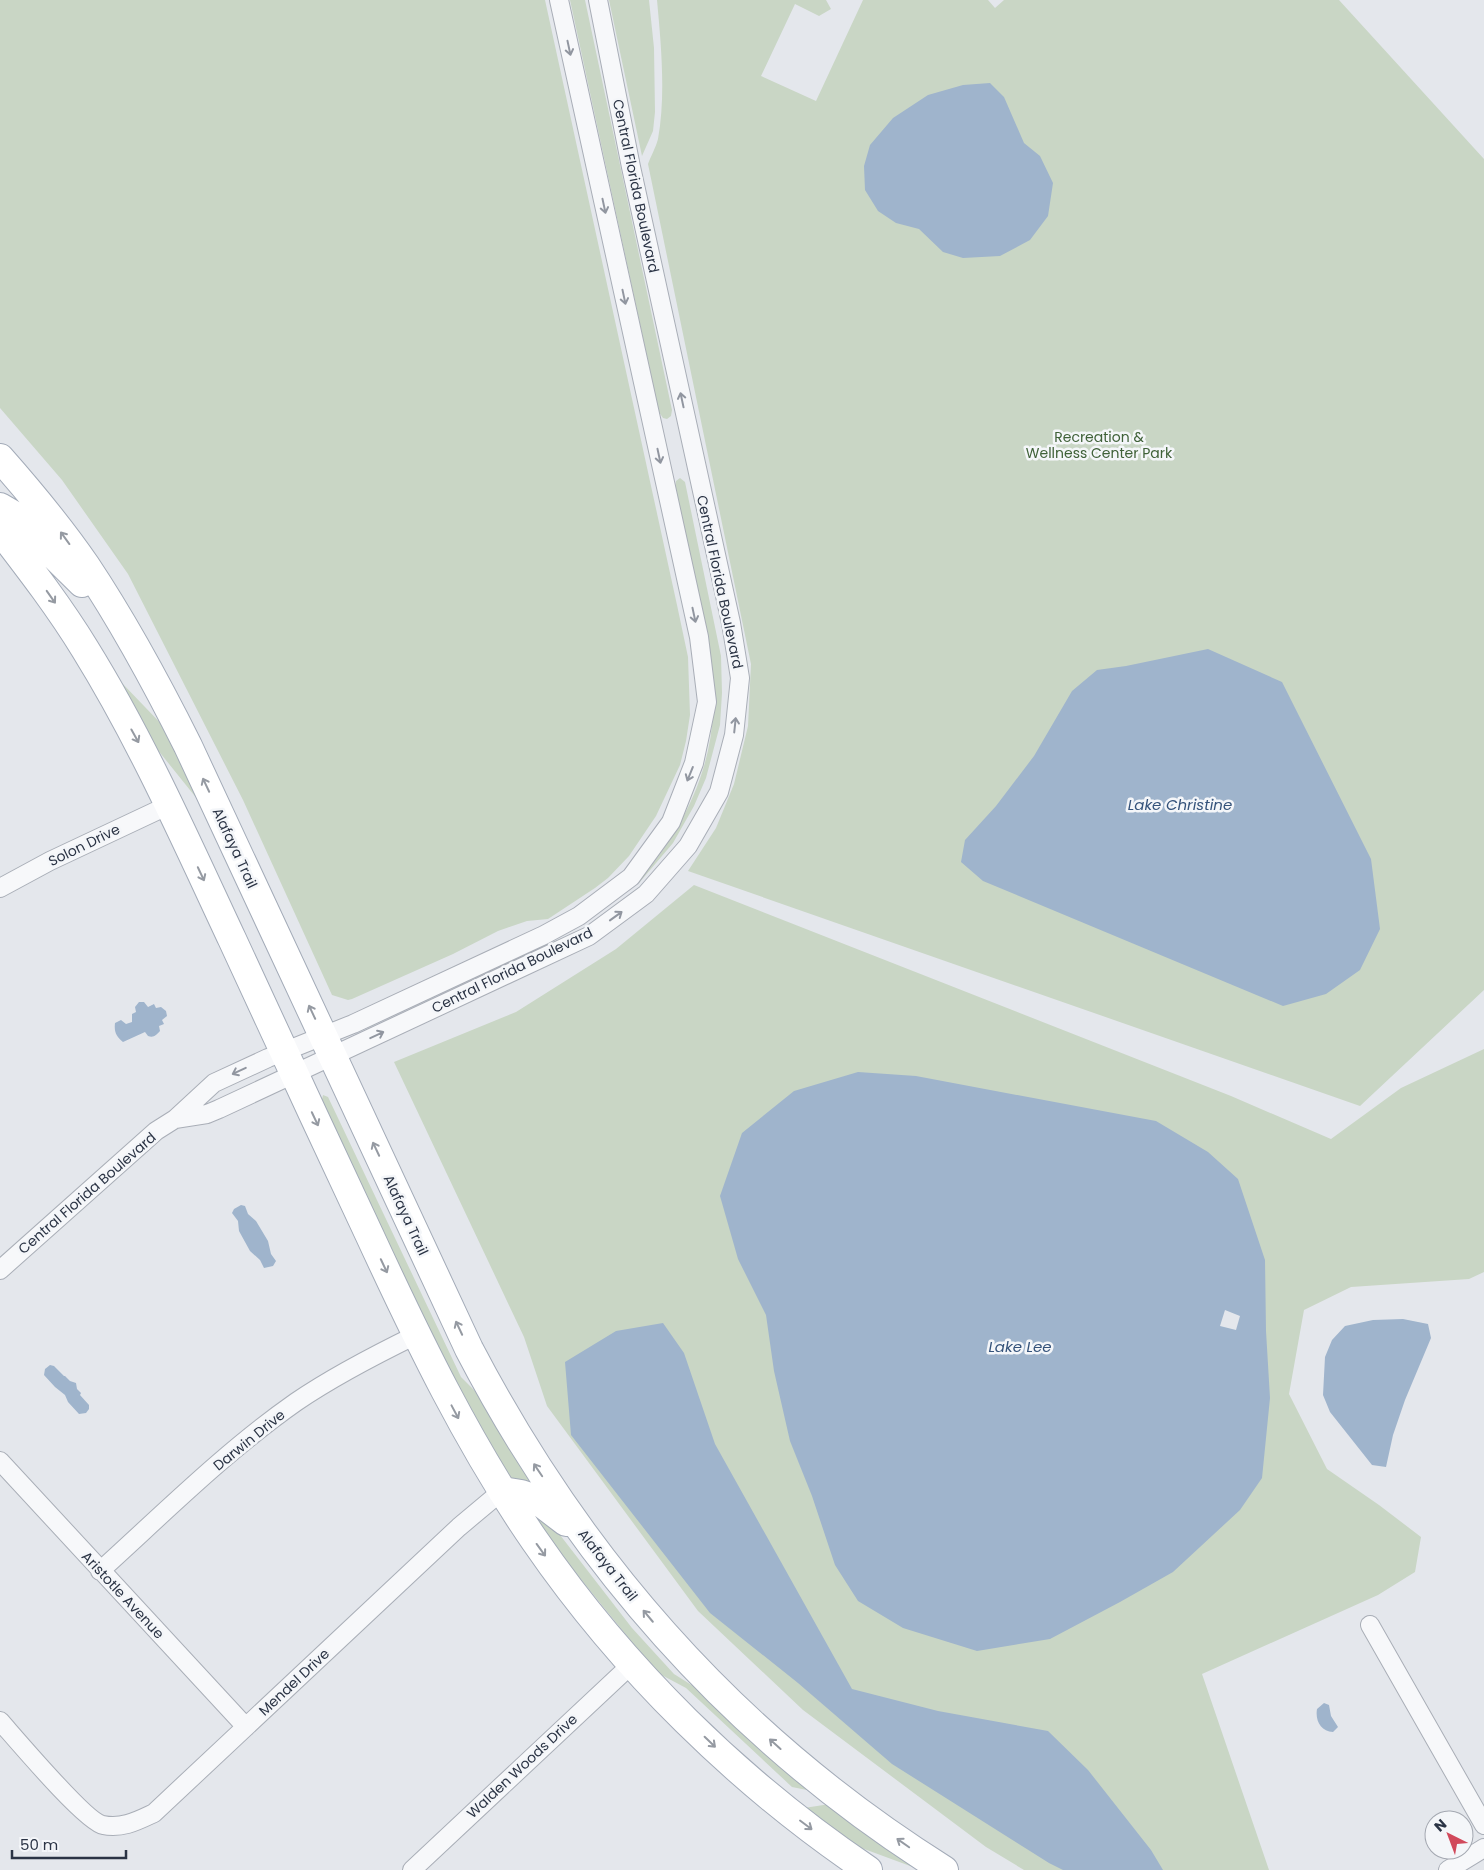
<svg xmlns="http://www.w3.org/2000/svg" width="1484" height="1870" font-family="Poppins,sans-serif">
<rect width="100%" height="100%" fill="#e4e7ec"/>
<path fill="#c9d6c5" d="M 0,0 L 545,0 L 677,605 L 688,657 L 690,715 L 686,741 L 680,765 L 656,816 L 629,856 L 608,878 L 595,888 L 548,919 L 527,921 L 498,931 L 453,954 L 352,999 L 348,1000 L 332,995 L 243,800 L 128,574 L 62,480 L 0,408 Z
M 570,0 L 585,0 L 672,410 L 671,416 L 667,419 L 663,418 L 659,412 Z
M 609,0 L 649,0 L 654,48 L 655,112 L 653,131 L 642,156 Z
M 657,0 L 826,0 L 831,9 L 819,16 L 795,4 L 761,76 L 816,101 L 863,0 L 988,0 L 995,8 L 1004,0 L 1339,0 L 1484,159 L 1484,990 L 1360,1106 L 688,871 L 716,828 L 734,784 L 748,726 L 751,664 L 648,164 C 651,156 656,147 658,139 C 666,95 661,44 657,0 Z
M 680,478 L 685,482 L 721,656 L 722,693 L 720,725 L 706,778 L 694,806 L 673,843 L 639,883 L 638,882 C 679,835 711,775 713,711 C 713,694 705,663 702,644 C 693,591 684,539 675,487 L 676,481 Z
M 120,681 L 169,732 L 202,805 L 153,744 Z
M 694,885 L 1231,1096 L 1331,1139 L 1401,1088 L 1484,1049 L 1484,1272 L 1469,1279 L 1351,1287 L 1304,1310 L 1289,1394 L 1327,1469 L 1379,1505 L 1421,1537 L 1415,1572 L 1378,1595 L 1202,1674 L 1269,1870 L 1024,1870 L 986,1847 L 803,1710 L 698,1611 L 547,1406 L 524,1337 L 394,1062 L 516,1012 L 616,949 Z
M 323,1095 L 328,1097 L 461,1377 L 485,1401 L 538,1493 L 514,1487 L 455,1384 L 321,1104 Z
M 525,1501 L 543,1513 L 632,1628 L 674,1674 L 709,1696 L 812,1791 L 792,1787 L 686,1688 L 656,1672 L 545,1535 Z
M 830,1804 L 921,1870 L 856,1846 L 804,1808 Z"/>
<path fill="#9fb4cc" d="M 990,83 L 1004,97 L 1024,143 L 1040,156 L 1053,183 L 1048,216 L 1030,240 L 1000,256 L 963,258 L 943,252 L 919,229 L 896,223 L 878,211 L 865,190 L 864,166 L 870,145 L 893,118 L 928,95 L 963,85 Z
M 1208,649 L 1282,682 L 1371,859 L 1380,929 L 1360,970 L 1326,994 L 1283,1006 L 983,881 L 961,862 L 965,840 L 996,806 L 1034,756 L 1072,691 L 1097,670 L 1126,666 Z
M 139,1002 L 144,1002 L 148,1007 L 154,1004 L 156,1008 L 161,1007 L 166,1011 L 167,1016 L 162,1020 L 164,1024 L 159,1026 L 160,1031 C 156,1035 154,1038 148,1036 L 145,1032 L 123,1042 C 116,1036 114,1032 115,1023 L 121,1020 L 126,1024 L 132,1022 L 132,1014 L 136,1012 L 135,1007 Z
M 858,1072 L 916,1076 L 1156,1121 L 1208,1152 L 1238,1179 L 1265,1260 L 1266,1331 L 1270,1398 L 1262,1478 L 1240,1510 L 1173,1572 L 1120,1602 L 1050,1639 L 977,1651 L 903,1628 L 858,1601 L 835,1565 L 812,1496 L 790,1441 L 774,1371 L 766,1315 L 738,1259 L 720,1196 L 742,1133 L 794,1091 Z
M 241,1205 L 245,1206 L 248,1214 L 256,1221 L 268,1241 L 271,1254 L 276,1261 L 273,1266 L 264,1268 L 260,1260 L 250,1251 L 239,1231 L 238,1221 L 232,1213 L 234,1209 Z
M 1403,1319 L 1428,1324 L 1431,1338 L 1405,1400 L 1393,1435 L 1386,1467 L 1372,1465 L 1330,1412 L 1323,1395 L 1325,1357 L 1332,1340 L 1345,1326 L 1373,1320 Z
M 663,1323 L 684,1353 L 715,1444 L 852,1689 L 938,1711 L 1048,1731 L 1088,1770 L 1151,1850 L 1163,1870 L 1063,1870 L 1049,1863 L 892,1764 L 798,1683 L 710,1613 L 571,1435 L 565,1362 L 616,1331 Z
M 50,1365 L 54,1366 L 64,1376 L 65,1376 L 70,1381 L 76,1383 L 77,1389 L 81,1393 L 80,1395 L 89,1405 L 89,1409 L 86,1413 L 79,1414 L 68,1402 L 65,1395 L 55,1387 L 44,1375 L 45,1369 Z
M 1324,1703 L 1329,1705 L 1331,1716 L 1338,1727 L 1333,1732 C 1321,1731 1315,1721 1317,1709 Z"/>
<path fill="#e4e7ec" d="M 1225,1310 L 1240,1316 L 1236,1330 L 1220,1326 Z"/>
<g fill="none" stroke-linecap="round" stroke-linejoin="round">
<defs>
<path id="minor" d="M 0,888 L 50,861 L 169,805
M 175,1119 L 207,1114 L 219,1109 L 589,936 L 646,894 L 688,846 L 719,792 L 734,735 L 740,678 L 731,623 L 631,167 L 598,0
M 0,1270 L 156,1131 L 175,1119 L 214,1083 L 268,1058 L 353,1024 L 544,935 L 579,916 L 631,877 L 671,822 L 694,763 L 707,702 L 699,637 L 559,0
M 0,1461 L 246,1727
M 100,1571 C 164,1513 226,1451 296,1402 C 334,1376 375,1355 416,1335
M 1370,1625 L 1484,1825
M 0,1721 C 16,1739 86,1822 103,1825 C 122,1829 137,1821 154,1813 L 459,1527 L 502,1491
M 412,1870 L 633,1663
M 1448,1870 L 1484,1848"/>
<path id="primary" d="M 0,458 C 30,492 60,528 86,566 C 124,623 157,684 188,746 L 469,1349 C 582,1566 737,1740 944,1870
M 0,507 L 12,514 L 82,583
M 0,530 C 30,569 60,608 85,649 C 142,741 186,841 232,939 C 277,1037 323,1136 369,1234 C 418,1340 468,1444 535,1541 C 623,1669 739,1783 868,1870
M 502,1491 L 521,1494 L 536,1499 L 566,1522"/>
</defs>
<use href="#minor" stroke="#a9aeb7" stroke-width="20"/>
<use href="#primary" stroke="#a3abb8" stroke-width="30"/>
<use href="#minor" stroke="#f7f8fa" stroke-width="18"/>
<use href="#primary" stroke="#fff" stroke-width="28"/>
</g>
<defs><path id="oneway-shaft" d="M-6 0H5M1.5-3L5.5 0L1.5 3" fill="none" stroke-width="1.6" stroke-linecap="round" stroke-linejoin="round" transform="scale(1.25)"/></defs>
<g stroke="#9196a0">
<use href="#oneway-shaft" transform="translate(569 48) rotate(78)"/>
<use href="#oneway-shaft" transform="translate(604 206) rotate(78)"/>
<use href="#oneway-shaft" transform="translate(624 297) rotate(78)"/>
<use href="#oneway-shaft" transform="translate(682 400) rotate(-102)"/>
<use href="#oneway-shaft" transform="translate(659 456) rotate(78)"/>
<use href="#oneway-shaft" transform="translate(694 615) rotate(78)"/>
<use href="#oneway-shaft" transform="translate(735 725) rotate(-84)"/>
<use href="#oneway-shaft" transform="translate(690 774) rotate(112)"/>
<use href="#oneway-shaft" transform="translate(616 916) rotate(-36)"/>
<use href="#oneway-shaft" transform="translate(377 1035) rotate(-25)"/>
<use href="#oneway-shaft" transform="translate(239 1071) rotate(155)"/>
</g>
<g stroke="#959aa2">
<use href="#oneway-shaft" transform="translate(65 538) rotate(-126)"/>
<use href="#oneway-shaft" transform="translate(51 597) rotate(55)"/>
<use href="#oneway-shaft" transform="translate(135 736) rotate(61)"/>
<use href="#oneway-shaft" transform="translate(206 785) rotate(-115)"/>
<use href="#oneway-shaft" transform="translate(201 874) rotate(65)"/>
<use href="#oneway-shaft" transform="translate(312 1012) rotate(-115)"/>
<use href="#oneway-shaft" transform="translate(315 1119) rotate(65)"/>
<use href="#oneway-shaft" transform="translate(376 1149) rotate(-115)"/>
<use href="#oneway-shaft" transform="translate(384 1266) rotate(65)"/>
<use href="#oneway-shaft" transform="translate(459 1328) rotate(-115)"/>
<use href="#oneway-shaft" transform="translate(455 1412) rotate(62)"/>
<use href="#oneway-shaft" transform="translate(538 1470) rotate(-124)"/>
<use href="#oneway-shaft" transform="translate(541 1550) rotate(54)"/>
<use href="#oneway-shaft" transform="translate(648 1616) rotate(-130)"/>
<use href="#oneway-shaft" transform="translate(710 1742) rotate(44)"/>
<use href="#oneway-shaft" transform="translate(775 1744) rotate(-138)"/>
<use href="#oneway-shaft" transform="translate(806 1825) rotate(37)"/>
<use href="#oneway-shaft" transform="translate(903 1843) rotate(-145)"/>
</g>
<g text-anchor="middle" dominant-baseline="central" stroke-width="5" stroke-linejoin="round" paint-order="stroke">
<g font-size="14" fill="#2b3445" stroke="#f4f6f9">
<text transform="translate(636 186) rotate(78)">Central Florida Boulevard</text>
<text transform="translate(720 582) rotate(78)">Central Florida Boulevard</text>
<text transform="translate(84 845) rotate(-26)">Solon Drive</text>
<text transform="translate(235 848) rotate(65)">Alafaya Trail</text>
<text transform="translate(512 970) rotate(-26)">Central Florida Boulevard</text>
<text transform="translate(87 1193) rotate(-41)">Central Florida Boulevard</text>
<text transform="translate(406 1215) rotate(65)">Alafaya Trail</text>
<text transform="translate(249 1440) rotate(-39)">Darwin Drive</text>
<text transform="translate(608 1565) rotate(52)">Alafaya Trail</text>
<text transform="translate(123 1595) rotate(47)">Aristotle Avenue</text>
<text transform="translate(294 1682) rotate(-43)">Mendel Drive</text>
<text transform="translate(522 1766) rotate(-43)">Walden Woods Drive</text>
</g>
<g font-size="14" fill="#3f6138" stroke="#f4f6f9">
<text x="1099" y="437">Recreation &amp;<tspan x="1099" dy="16">Wellness Center Park</tspan></text>
</g>
<g font-size="15" font-style="italic" fill="#34527a" stroke="#f4f6f9">
<text x="1180" y="804">Lake Christine</text>
<text x="1020" y="1346">Lake Lee</text>
</g>
</g>
<g transform="translate(1449 1835) rotate(318)"><circle r="24" fill="#f4f6f9" stroke="#a4a8b1"/>
<path d="M0-4L9 19L0 12L-9 19Z" fill="#d1495b"/>
<text y="-8" font-size="14" font-weight="bold" text-anchor="middle" fill="#2b3445">N</text>
</g>
<path d="M12 1850v8h114v-8" fill="none" stroke="#2b3445" stroke-width="2.5"/>
<text x="20" y="1850" font-size="15" fill="#2b3445" stroke="#f4f6f9" stroke-width="4" paint-order="stroke">50 m</text>
</svg>
